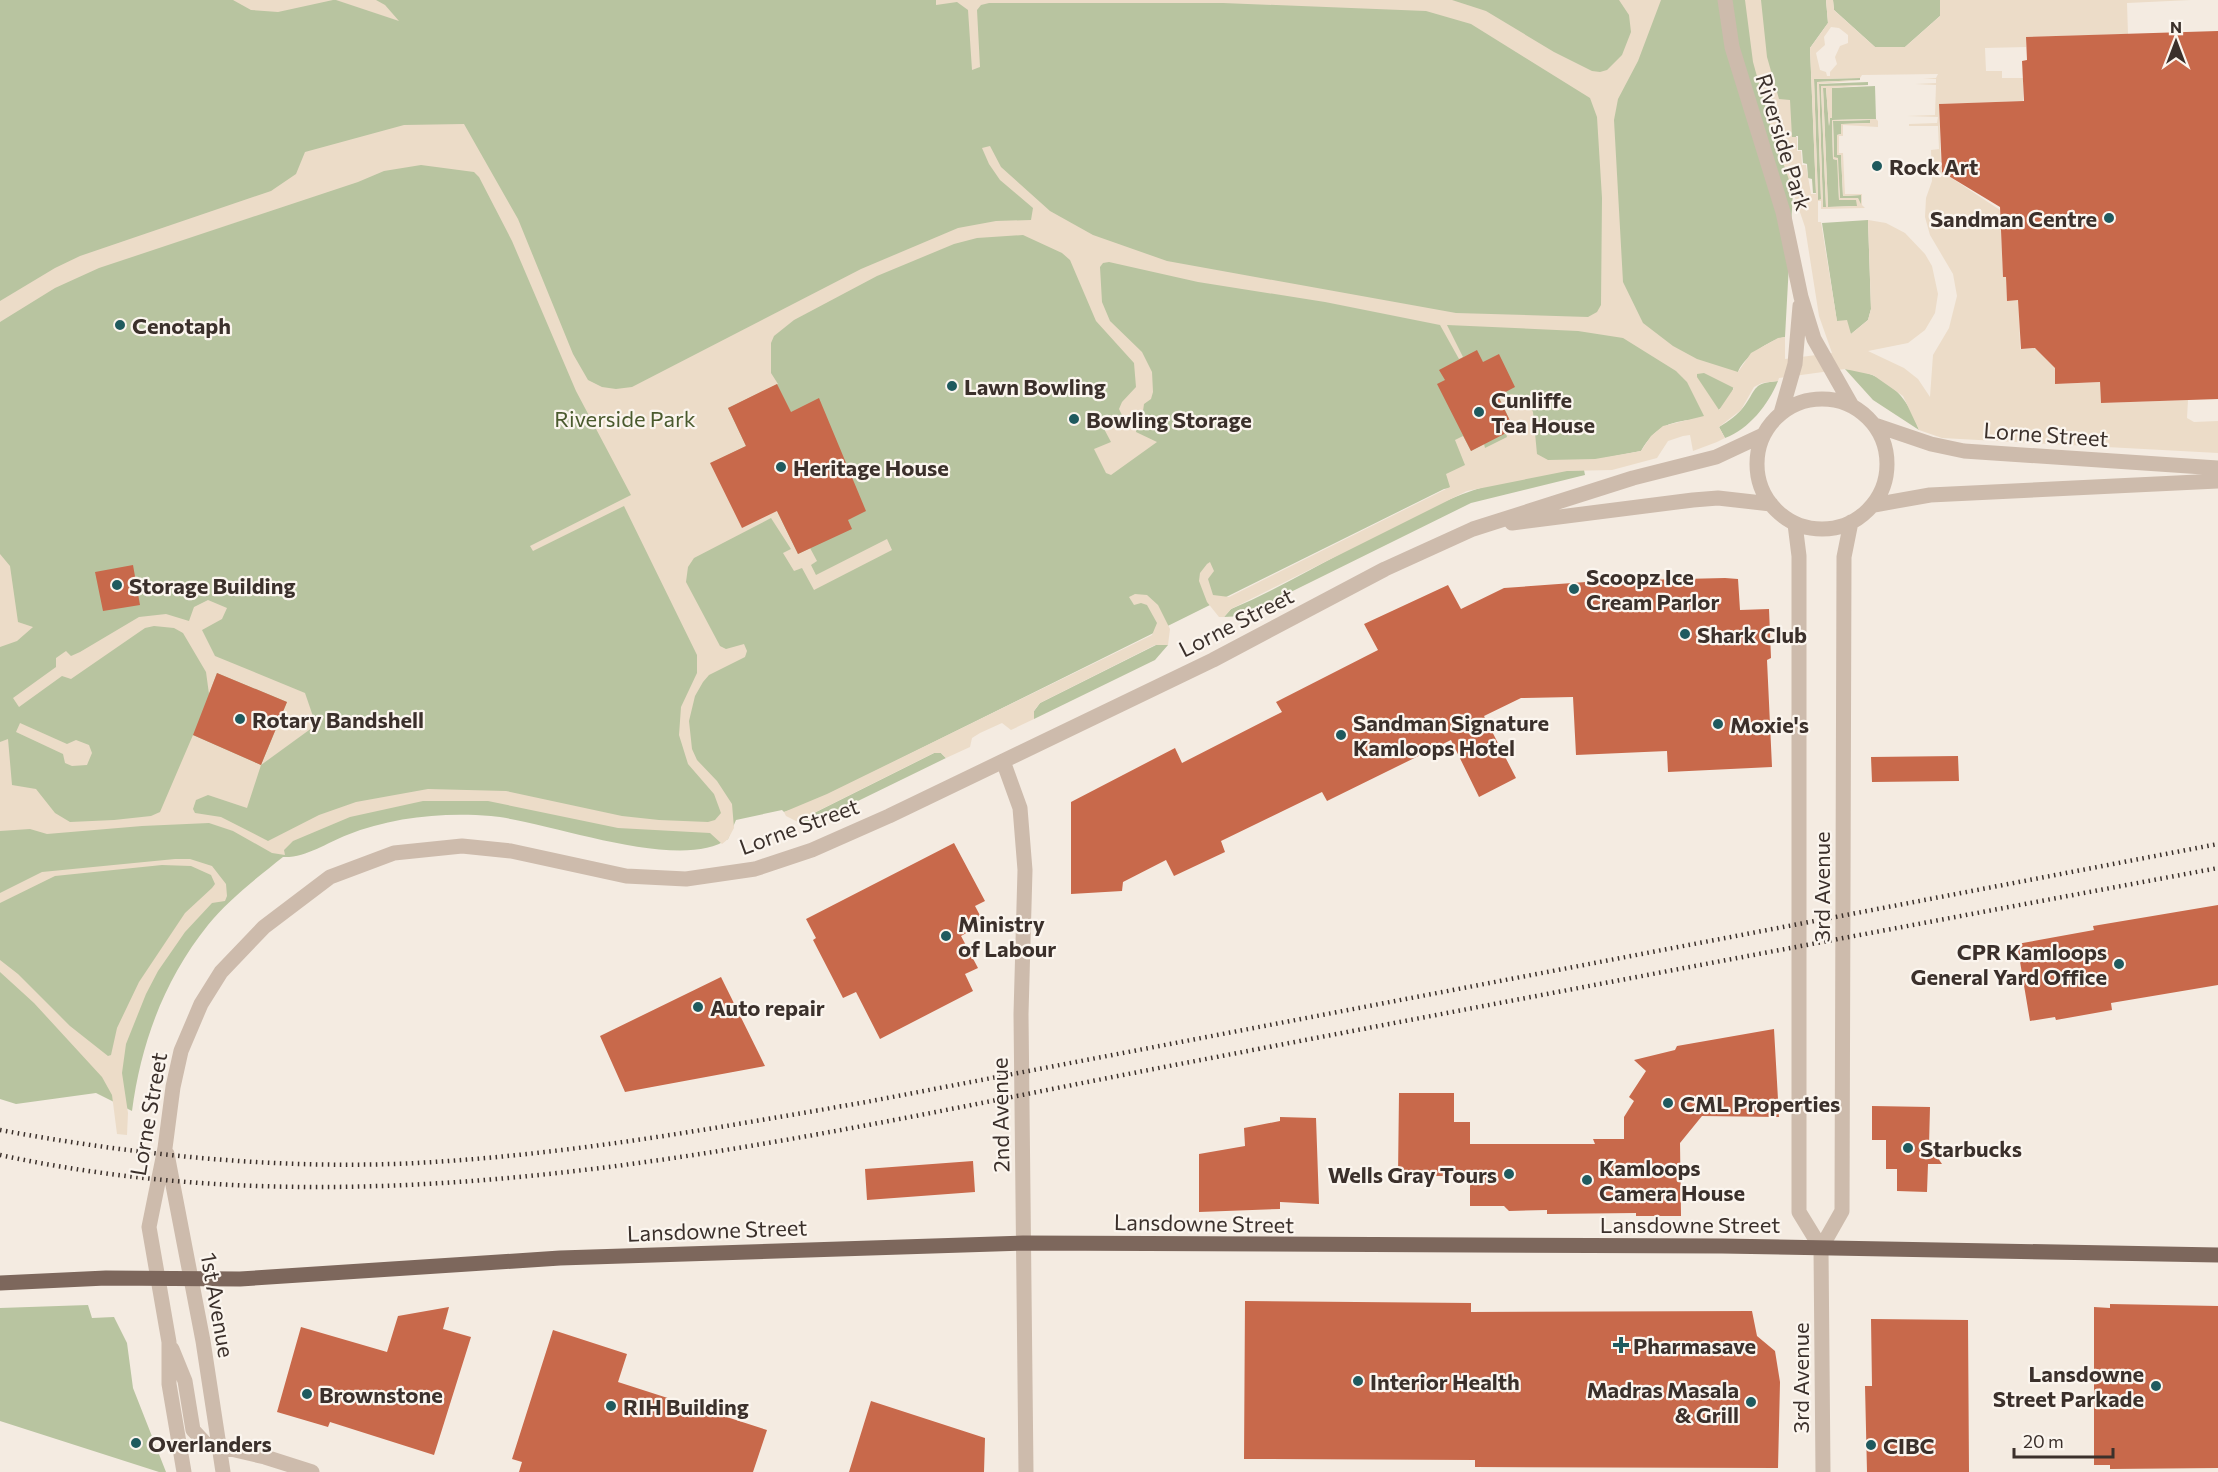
<svg xmlns="http://www.w3.org/2000/svg" width="2218" height="1472" font-family="Commissioner,sans-serif">
<rect width="100%" height="100%" fill="#f4ebe1"/>
<path fill="#b8c4a0" d="M 0,0 L 1826,0 L 1828,23 L 1810,48 L 1816,193 L 1813,193 L 1812,179 L 1808,178 L 1807,164 L 1803,163 L 1802,150 L 1798,150 L 1798,136 L 1796,136 L 1785,337 C 1771,339 1743,357 1738,372 C 1733,385 1734,396 1723,406 C 1697,432 1668,405 1641,451 L 1444,489 L 807,805 L 784,812 L 782,810 L 736,820 L 728,839 C 680,873 547,821 491,816 C 444,812 391,817 347,835 C 326,843 306,858 283,857 C 258,877 228,900 208,925 C 164,980 141,1043 132,1111 L 96,1093 L 16,1104 L 0,1099 Z
M 1833,0 L 1940,0 L 1940,16 L 1905,47 L 1875,47 L 1834,10 Z
M 1860,78 L 1860,80 L 1817,82 L 1821,200 L 1818,200 L 1814,79 Z
M 1868,82 L 1868,85 L 1821,87 L 1826,207 L 1823,207 L 1819,84 Z
M 1875,86 L 1876,119 L 1832,120 L 1833,159 L 1838,160 L 1834,158 L 1833,121 L 1870,120 L 1871,123 L 1842,124 L 1841,134 L 1837,135 L 1837,155 L 1841,155 L 1843,196 L 1861,195 L 1861,204 L 1859,204 L 1858,198 L 1840,199 L 1838,172 L 1839,200 L 1857,200 L 1857,206 L 1828,207 L 1823,88 L 1826,88 L 1829,126 L 1830,118 L 1832,118 L 1831,88 Z
M 1868,220 L 1871,309 L 1868,320 L 1851,334 L 1837,322 L 1822,223 Z
M 1845,369 C 1883,371 1908,395 1919,430 L 1873,400 Z
M 1778,381 C 1768,405 1749,429 1725,438 L 1719,427 C 1729,421 1738,415 1745,405 C 1757,388 1753,383 1778,381 Z
M 1584,470 L 1585,475 L 1471,503 L 1242,616 L 1224,617 L 1231,609 C 1346,560 1454,470 1584,470 Z
M 1160,643 L 1168,645 L 1155,660 L 1034,719 L 1034,711 L 1040,703 Z
M 934,753 L 941,753 L 946,758 L 817,821 L 800,823 L 806,817 Z
M 88,1305 L 92,1318 L 114,1317 L 127,1343 L 133,1388 L 166,1472 L 159,1472 L 0,1421 L 0,1308 Z"/>
<path fill="#ecdcc8" fill-rule="evenodd" d="M 233,0 L 333,0 L 278,12 L 251,10 Z
M 336,0 L 376,0 L 385,5 L 399,21 Z
M 936,0 L 1452,0 L 1486,11 L 1554,52 L 1592,71 L 1600,72 L 1607,70 L 1622,55 L 1631,32 L 1629,15 L 1619,0 L 1661,0 L 1638,61 L 1618,99 L 1614,120 L 1623,282 L 1643,323 L 1673,346 L 1697,359 L 1738,372 L 1751,353 L 1778,338 L 1785,337 L 1785,359 L 1832,353 L 1819,316 L 1805,227 L 1771,127 L 1753,62 L 1745,0 L 1761,0 L 1767,57 L 1779,99 L 1790,100 L 1792,137 L 1797,137 L 1797,151 L 1801,151 L 1802,165 L 1806,165 L 1811,194 L 1816,194 L 1810,48 L 1828,23 L 1826,0 L 1833,0 L 1834,10 L 1875,47 L 1905,47 L 1940,16 L 1940,0 L 2191,0 L 2127,3 L 2128,34 L 2026,37 L 2026,47 L 1985,48 L 1986,71 L 2002,71 L 2002,78 L 2023,78 L 2023,101 L 1939,104 L 1941,171 L 2000,210 L 2003,276 L 2006,277 L 2007,300 L 2019,300 L 2020,349 L 2047,348 L 2047,360 L 2055,362 L 2056,384 L 2100,382 L 2101,403 L 2188,400 L 2187,418 L 2194,422 L 2218,421 L 2218,453 L 1942,438 L 1919,430 L 1903,396 L 1873,375 L 1845,369 L 1779,378 L 1778,381 L 1762,383 L 1754,387 L 1741,410 L 1719,427 L 1725,438 L 1717,442 L 1693,451 L 1690,435 L 1683,436 L 1668,441 L 1657,458 L 1612,470 L 1567,471 L 1467,491 L 1231,609 L 1224,617 L 1219,617 L 1207,602 L 1199,581 L 1200,573 L 1207,564 L 1210,562 L 1214,571 L 1208,579 L 1213,595 L 1229,597 L 1450,487 L 1446,474 L 1465,465 L 1455,440 L 1463,436 L 1471,451 L 1484,444 L 1485,448 L 1507,437 L 1506,433 L 1514,429 L 1498,395 L 1502,394 L 1503,397 L 1512,394 L 1526,399 L 1533,412 L 1537,454 L 1548,460 L 1595,459 L 1641,451 L 1651,436 L 1663,426 L 1704,416 L 1687,382 L 1676,371 L 1623,338 L 1578,331 L 1447,325 L 1463,357 L 1459,359 L 1440,325 L 1325,302 L 1198,282 L 1109,262 L 1103,263 L 1100,267 L 1102,302 L 1110,321 L 1142,352 L 1152,372 L 1153,392 L 1151,399 L 1144,404 L 1143,411 L 1137,421 L 1136,432 L 1157,442 L 1111,475 L 1106,473 L 1094,449 L 1111,442 L 1102,425 L 1122,415 L 1119,409 L 1122,402 L 1136,387 L 1134,363 L 1096,321 L 1070,260 L 1062,253 L 1023,235 L 977,238 L 954,244 L 877,276 L 794,320 L 774,336 L 771,343 L 771,373 L 778,384 L 728,408 L 746,446 L 711,463 L 777,511 L 798,554 L 810,548 L 817,561 L 811,565 L 816,575 L 887,539 L 892,550 L 814,590 L 802,568 L 794,571 L 783,553 L 791,549 L 771,518 L 694,558 L 688,567 L 686,582 L 720,646 L 726,649 L 744,644 L 747,651 L 745,657 L 709,675 L 703,682 L 695,696 L 689,721 L 692,749 L 697,760 L 717,781 L 732,804 L 734,828 L 728,839 L 722,844 L 710,833 L 618,828 L 488,801 L 423,801 L 350,817 L 293,841 L 284,850 L 285,855 L 272,853 L 233,831 L 209,823 L 142,826 L 47,834 L 30,829 L 0,831 L 0,742 L 8,739 L 12,785 L 36,789 L 55,813 L 70,822 L 114,820 L 151,816 L 160,812 L 193,735 L 261,765 L 287,702 L 217,673 L 209,694 L 206,672 L 183,633 L 174,628 L 154,626 L 145,628 L 71,679 L 62,676 L 19,707 L 13,698 L 56,667 L 56,658 L 66,651 L 71,656 L 80,652 L 139,617 L 166,614 L 189,621 L 194,607 L 208,600 L 227,608 L 222,619 L 202,630 L 215,656 L 305,693 L 316,725 L 261,765 L 247,808 L 208,795 L 196,800 L 193,809 L 195,813 L 221,817 L 268,841 L 319,815 L 356,802 L 428,789 L 506,791 L 622,816 L 659,820 L 708,822 L 715,820 L 721,813 L 714,794 L 688,764 L 679,735 L 681,707 L 697,673 L 697,655 L 624,506 L 533,551 L 530,546 L 631,495 L 576,391 L 512,241 L 479,177 L 474,172 L 421,165 L 384,171 L 358,182 L 99,268 L 55,288 L 0,322 L 0,301 L 55,268 L 80,256 L 271,191 L 296,174 L 305,152 L 404,125 L 464,124 L 518,219 L 573,354 L 588,380 L 602,387 L 616,389 L 632,387 L 861,269 L 958,228 L 996,221 L 1031,220 L 1033,208 L 1000,180 L 989,164 L 982,148 L 990,146 L 1001,167 L 1050,211 L 1093,235 L 1167,261 L 1456,313 L 1588,317 L 1597,312 L 1601,305 L 1602,198 L 1597,117 L 1590,98 L 1471,24 L 1426,11 L 1223,3 L 989,3 L 981,5 L 977,10 L 980,67 L 972,70 L 968,10 L 957,2 L 936,5 ZM 1831,27 L 1839,28 L 1848,35 L 1848,43 L 1840,46 L 1835,57 L 1837,64 L 1830,72 L 1830,76 L 1827,76 L 1826,72 L 1820,70 L 1816,53 L 1825,45 L 1824,37 ZM 1938,74 L 1936,78 L 1923,78 L 1936,79 L 1936,83 L 1915,84 L 1936,85 L 1935,115 L 1907,116 L 1938,117 L 1937,123 L 1909,124 L 1909,126 L 1938,126 L 1939,149 L 1931,150 L 1932,181 L 1926,198 L 1925,217 L 1930,235 L 1953,274 L 1957,296 L 1949,328 L 1933,355 L 1930,397 L 1918,379 L 1904,368 L 1868,351 L 1908,343 L 1925,330 L 1935,313 L 1938,294 L 1932,266 L 1925,254 L 1905,233 L 1886,223 L 1868,220 L 1871,309 L 1868,320 L 1851,334 L 1847,320 L 1837,321 L 1821,222 L 1818,222 L 1818,201 L 1821,201 L 1821,209 L 1865,208 L 1862,205 L 1862,194 L 1845,194 L 1843,153 L 1839,153 L 1839,136 L 1843,136 L 1843,125 L 1878,127 L 1878,121 L 1876,119 L 1832,120 L 1833,159 L 1837,160 L 1839,200 L 1856,200 L 1857,206 L 1828,207 L 1823,88 L 1826,88 L 1829,126 L 1830,118 L 1832,118 L 1832,88 L 1868,85 L 1821,86 L 1826,207 L 1823,207 L 1819,84 L 1860,80 L 1817,82 L 1821,199 L 1818,200 L 1814,79 L 1860,78 L 1862,75 ZM 1870,120 L 1870,123 L 1841,124 L 1841,134 L 1837,135 L 1837,155 L 1841,155 L 1843,196 L 1861,195 L 1861,204 L 1858,198 L 1840,198 L 1838,158 L 1834,157 L 1833,121 ZM 1704,373 L 1734,388 L 1719,410 L 1697,377 L 1697,374 Z
M 0,554 L 10,566 L 18,622 L 33,627 L 17,641 L 0,647 Z
M 1135,594 L 1147,595 L 1158,605 L 1170,629 L 1168,645 L 1155,645 L 1040,703 L 1034,711 L 1034,719 L 1011,730 L 1002,723 L 980,733 L 972,738 L 970,747 L 946,758 L 941,753 L 934,753 L 806,817 L 800,823 L 786,816 L 784,812 L 827,794 L 1152,635 L 1157,623 L 1147,605 L 1141,603 L 1134,605 L 1129,597 Z
M 20,723 L 67,744 L 76,740 L 89,745 L 92,753 L 87,765 L 72,766 L 65,763 L 63,754 L 16,732 Z
M 175,859 L 190,859 L 212,866 L 226,884 L 227,896 L 225,901 L 212,903 L 185,932 L 158,971 L 146,994 L 126,1044 L 122,1073 L 128,1113 L 127,1135 L 117,1134 L 112,1095 L 102,1077 L 34,1003 L 0,972 L 0,960 L 18,974 L 70,1026 L 108,1056 L 111,1055 L 117,1028 L 139,982 L 185,913 L 212,888 L 215,884 L 211,875 L 191,866 L 162,865 L 55,876 L 0,903 L 0,893 L 42,872 Z"/>
<path fill="#c8694b" d="M 2218,31 L 2218,399 L 2101,403 L 2100,382 L 2055,384 L 2055,368 L 2035,348 L 2021,349 L 2018,300 L 2007,301 L 2006,277 L 2003,277 L 2000,207 L 1942,172 L 1939,104 L 2024,101 L 2022,61 L 2027,60 L 2026,37 Z
M 1477,350 L 1483,362 L 1499,354 L 1515,387 L 1498,396 L 1514,429 L 1471,451 L 1437,384 L 1445,380 L 1439,370 Z
M 777,384 L 791,412 L 819,398 L 866,511 L 848,520 L 852,529 L 798,554 L 777,511 L 742,528 L 710,463 L 746,446 L 728,408 Z
M 133,565 L 140,605 L 103,611 L 95,572 Z
M 1725,578 L 1738,579 L 1740,610 L 1769,609 L 1771,658 L 1767,660 L 1772,767 L 1668,772 L 1667,751 L 1576,755 L 1573,697 L 1521,698 L 1484,716 L 1516,778 L 1479,797 L 1451,740 L 1327,801 L 1322,792 L 1221,841 L 1225,852 L 1174,876 L 1166,860 L 1123,882 L 1122,891 L 1071,894 L 1071,802 L 1175,748 L 1182,763 L 1282,712 L 1276,702 L 1378,650 L 1364,624 L 1448,585 L 1461,609 L 1504,588 L 1600,581 Z
M 217,673 L 287,702 L 261,765 L 193,735 Z
M 1958,756 L 1959,781 L 1872,782 L 1871,757 Z
M 954,843 L 985,901 L 975,906 L 984,923 L 961,936 L 978,968 L 965,974 L 973,991 L 880,1039 L 856,992 L 843,998 L 813,940 L 816,938 L 806,919 Z
M 2218,905 L 2218,985 L 2111,1003 L 2112,1010 L 2056,1020 L 2055,1017 L 2030,1021 L 2017,944 L 2094,930 L 2093,926 Z
M 721,977 L 765,1066 L 625,1092 L 600,1036 Z
M 1774,1029 L 1779,1117 L 1702,1116 L 1680,1143 L 1681,1216 L 1636,1216 L 1636,1213 L 1547,1214 L 1547,1210 L 1509,1211 L 1504,1206 L 1470,1206 L 1470,1181 L 1452,1181 L 1452,1176 L 1398,1176 L 1399,1093 L 1454,1093 L 1454,1122 L 1470,1122 L 1470,1144 L 1595,1144 L 1593,1139 L 1624,1139 L 1624,1117 L 1634,1101 L 1629,1097 L 1646,1071 L 1634,1060 L 1675,1050 L 1677,1046 Z
M 1872,1106 L 1930,1107 L 1929,1145 L 1942,1164 L 1928,1164 L 1927,1192 L 1897,1191 L 1897,1169 L 1886,1169 L 1886,1140 L 1872,1140 Z
M 1280,1117 L 1316,1118 L 1319,1204 L 1280,1202 L 1280,1209 L 1199,1212 L 1199,1154 L 1245,1146 L 1244,1128 L 1280,1121 Z
M 973,1161 L 975,1192 L 867,1200 L 865,1169 Z
M 1245,1301 L 1471,1303 L 1471,1312 L 1752,1311 L 1757,1336 L 1775,1351 L 1780,1382 L 1778,1468 L 1475,1467 L 1475,1460 L 1244,1459 Z
M 2110,1304 L 2218,1306 L 2218,1468 L 2110,1469 L 2110,1465 L 2094,1465 L 2094,1307 L 2110,1308 Z
M 449,1307 L 443,1329 L 471,1337 L 434,1455 L 330,1422 L 328,1427 L 277,1412 L 301,1327 L 387,1352 L 398,1316 Z
M 1871,1319 L 1968,1320 L 1969,1472 L 1867,1472 L 1865,1386 L 1872,1386 Z
M 553,1330 L 627,1354 L 618,1382 L 767,1430 L 753,1472 L 519,1472 L 522,1462 L 512,1459 Z
M 871,1401 L 985,1438 L 984,1472 L 849,1472 Z"/>
<g fill="none" stroke-linecap="round" stroke-linejoin="round">
<path stroke="#cdbbac" stroke-width="15" d="M 1725,0 L 1732,47 L 1783,212 L 1801,297 L 1814,339 L 1852,406
M1757 464a65 65 0 1 1 130 0a65 65 0 1 1-130 0Z
M 1781,413 L 1795,364 L 1800,306
M 1875,425 L 1931,444 L 1964,451 L 2218,468
M 1874,505 L 1930,495 L 2218,481
M 1512,523 L 1693,500 L 1718,498 L 1771,504
M 1795,524 L 1799,556 L 1799,1212 L 1821,1248
M 1003,761 L 1020,808 L 1025,870 L 1021,1014 L 1026,1472
M 167,1154 L 203,1341 L 223,1472
M 172,1349 L 185,1381 L 193,1430 L 205,1443 L 265,1457 L 312,1472
M 184,1472 L 169,1384 L 169,1342 L 149,1227 L 165,1148 L 173,1087 L 181,1051 L 201,1004 L 221,972 L 264,927 L 330,877 L 394,853 L 462,846 L 511,851 L 626,876 L 686,879 L 755,869 L 812,850 L 889,816 L 1213,660 L 1385,569 L 1473,529 L 1633,478 L 1716,457 L 1763,435
M 1823,1472 L 1821,1248 L 1842,1211 L 1844,557 L 1851,522"/>
<path stroke="#7d675c" stroke-width="15" d="M 0,1283 L 106,1278 L 240,1279 L 560,1258 L 1023,1243 L 1722,1246 L 2218,1255"/>
<path stroke="#3b302b" stroke-width="4.5" stroke-dasharray="1.5 4.5" stroke-linecap="butt" d="M 0,1130 C 136,1155 277,1170 416,1163 C 568,1155 716,1128 866,1102 L 2218,844
M 0,1155 C 396,1240 796,1137 1185,1063 C 1529,997 1874,932 2218,868"/>
</g>
<g fill="#1f5a5e" stroke="#fbf5ee" stroke-width="2">
<circle cx="1877" cy="166" r="6"/>
<circle cx="2109" cy="218" r="6"/>
<circle cx="120" cy="325" r="6"/>
<circle cx="952" cy="386" r="6"/>
<circle cx="1479" cy="412" r="6"/>
<circle cx="1074" cy="419" r="6"/>
<circle cx="781" cy="467" r="6"/>
<circle cx="117" cy="585" r="6"/>
<circle cx="1574" cy="589" r="6"/>
<circle cx="1685" cy="634" r="6"/>
<circle cx="240" cy="719" r="6"/>
<circle cx="1718" cy="724" r="6"/>
<circle cx="1341" cy="735" r="6"/>
<circle cx="946" cy="936" r="6"/>
<circle cx="2119" cy="964" r="6"/>
<circle cx="698" cy="1007" r="6"/>
<circle cx="1668" cy="1103" r="6"/>
<circle cx="1908" cy="1148" r="6"/>
<circle cx="1509" cy="1174" r="6"/>
<circle cx="1587" cy="1180" r="6"/>
<path d="M1618 1336h6v6h6v6h-6v6h-6v-6h-6v-6h6z"/>
<circle cx="1358" cy="1381" r="6"/>
<circle cx="2156" cy="1386" r="6"/>
<circle cx="307" cy="1394" r="6"/>
<circle cx="1751" cy="1402" r="6"/>
<circle cx="611" cy="1406" r="6"/>
<circle cx="136" cy="1443" r="6"/>
<circle cx="1871" cy="1445" r="6"/>
</g>
<g text-anchor="middle" dominant-baseline="central" stroke-width="4.5" stroke-linejoin="round" paint-order="stroke">
<g font-size="22" fill="#3b302b" stroke="#fbf5ee">
<text transform="translate(1784 142) rotate(73)">Riverside Park</text>
<text transform="translate(2046 434) rotate(4)">Lorne Street</text>
<text transform="translate(1236 622) rotate(-27)">Lorne Street</text>
<text transform="translate(799 826) rotate(-20)">Lorne Street</text>
<text transform="translate(1821 887) rotate(-90)">3rd Avenue</text>
<text transform="translate(148 1114) rotate(-80)">Lorne Street</text>
<text transform="translate(1000 1115) rotate(-91)">2nd Avenue</text>
<text transform="translate(1204 1223) rotate(1)">Lansdowne Street</text>
<text x="1690" y="1224">Lansdowne Street</text>
<text transform="translate(717 1230) rotate(-2)">Lansdowne Street</text>
<text transform="translate(218 1305) rotate(80)">1st Avenue</text>
<text transform="translate(1800 1378) rotate(-90)">3rd Avenue</text>
</g>
<g font-size="22" font-weight="bold" fill="#3b302b" stroke="#fbf5ee" text-anchor="start">
<text x="1889" y="166">Rock Art</text>
<text x="2097" y="218" text-anchor="end">Sandman Centre</text>
<text x="132" y="325">Cenotaph</text>
<text x="964" y="386">Lawn Bowling</text>
<text x="1491" y="399">Cunliffe<tspan x="1491" dy="25">Tea House</tspan></text>
<text x="1086" y="419">Bowling Storage</text>
<text x="793" y="467">Heritage House</text>
<text x="1586" y="576">Scoopz Ice<tspan x="1586" dy="25">Cream Parlor</tspan></text>
<text x="129" y="585">Storage Building</text>
<text x="1697" y="634">Shark Club</text>
<text x="252" y="719">Rotary Bandshell</text>
<text x="1353" y="722">Sandman Signature<tspan x="1353" dy="25">Kamloops Hotel</tspan></text>
<text x="1730" y="724">Moxie's</text>
<text x="958" y="923">Ministry<tspan x="958" dy="25">of Labour</tspan></text>
<text x="2107" y="951" text-anchor="end">CPR Kamloops<tspan x="2107" dy="25">General Yard Office</tspan></text>
<text x="710" y="1007">Auto repair</text>
<text x="1680" y="1103">CML Properties</text>
<text x="1920" y="1148">Starbucks</text>
<text x="1599" y="1167">Kamloops<tspan x="1599" dy="25">Camera House</tspan></text>
<text x="1497" y="1174" text-anchor="end">Wells Gray Tours</text>
<text x="1633" y="1345">Pharmasave</text>
<text x="2144" y="1373" text-anchor="end">Lansdowne<tspan x="2144" dy="25">Street Parkade</tspan></text>
<text x="1370" y="1381">Interior Health</text>
<text x="1739" y="1389" text-anchor="end">Madras Masala<tspan x="1739" dy="25">&amp; Grill</tspan></text>
<text x="319" y="1394">Brownstone</text>
<text x="623" y="1406">RIH Building</text>
<text x="148" y="1443">Overlanders</text>
<text x="1883" y="1445">CIBC</text>
</g>
<g font-size="22" fill="#4a5a2e" stroke="#fbf5ee">
<text x="625" y="418">Riverside Park</text>
</g>
</g>
<g transform="translate(2176 42)" stroke="#fbf5ee" stroke-width="4.5" paint-order="stroke">
<path d="M0-4.5L10 22L0 15L-10 22Z" fill="#3b302b"/>
<text y="-9" font-size="16" font-weight="bold" text-anchor="middle" fill="#3b302b">N</text>
</g>
<path d="M2014 1448v9h99v-9" fill="none" stroke="#3b302b" stroke-width="3"/>
<text x="2023" y="1448" font-size="18" fill="#3b302b" stroke="#fbf5ee" stroke-width="4.5" paint-order="stroke">20 m</text>
</svg>
